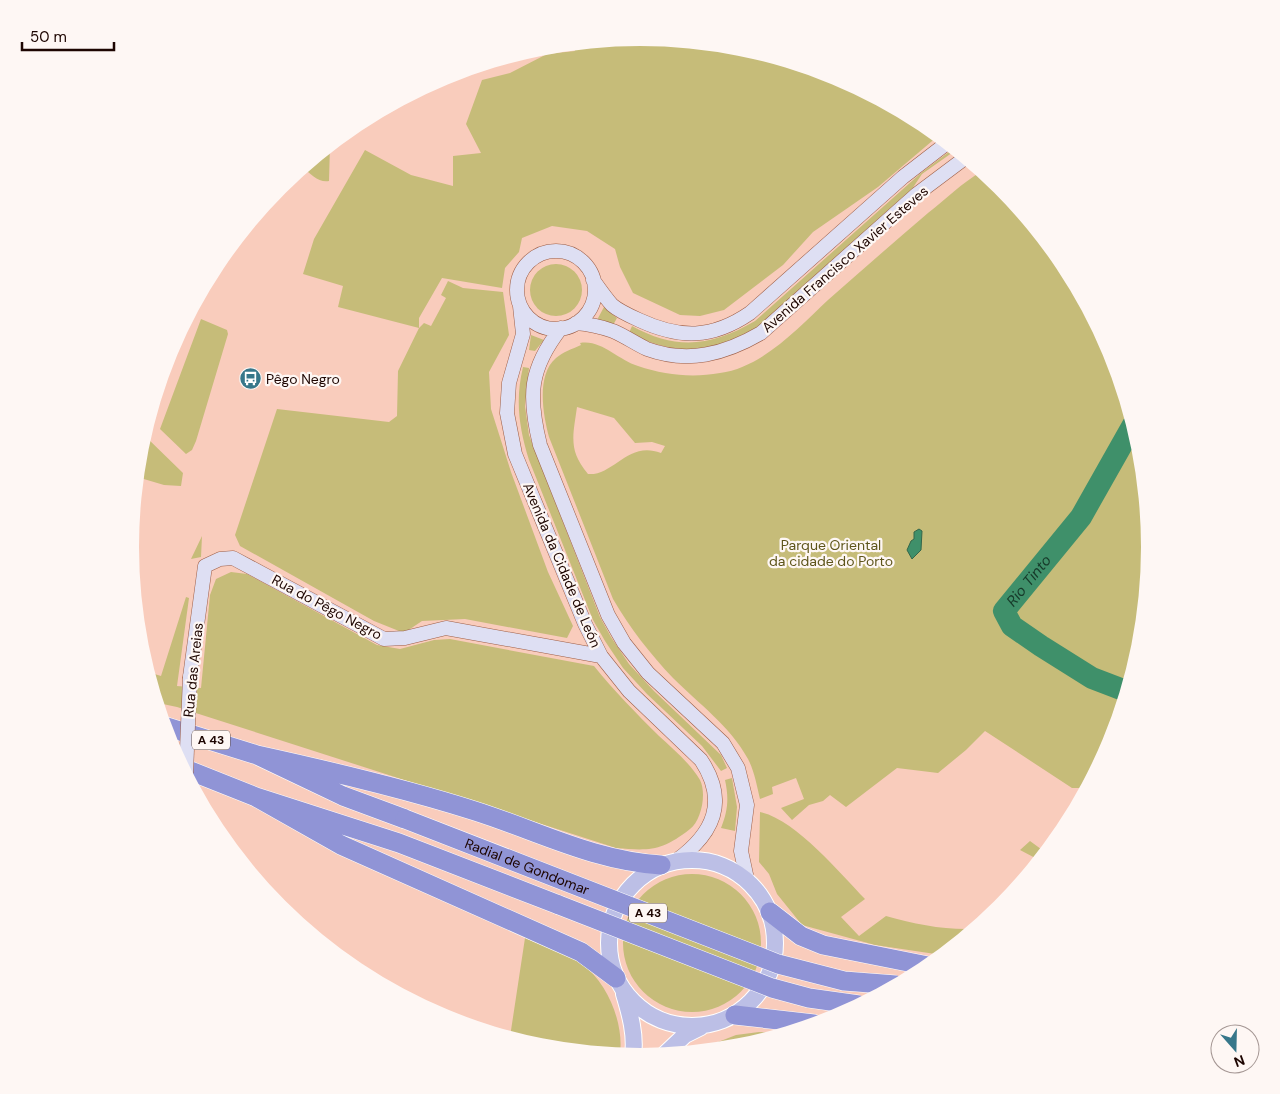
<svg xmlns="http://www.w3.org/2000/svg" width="1280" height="1094" font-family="'DM Sans',sans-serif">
<rect width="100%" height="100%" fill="#f9ccbc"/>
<path fill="#c6bc79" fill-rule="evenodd" d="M 640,38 L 740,47 L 835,76 L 923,124 L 938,136 L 878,187 L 813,232 L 783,265 L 724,310 L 700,316 L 680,315 L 633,293 L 620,267 L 615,249 L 587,231 L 552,226 L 522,238 L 519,252 L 505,268 L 502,288 L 442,278 L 419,318 L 419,328 L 424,323 L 431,326 L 446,298 L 441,295 L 448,281 L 463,288 L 503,292 L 509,335 L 489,372 L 491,409 L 511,472 L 548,572 L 573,626 L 567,638 L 465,619 L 422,621 L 404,633 L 374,621 L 240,546 L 235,535 L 277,409 L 389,422 L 397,416 L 398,371 L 419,328 L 338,307 L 343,286 L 303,274 L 314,239 L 365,150 L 411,175 L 453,186 L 453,156 L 481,153 L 466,124 L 482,80 L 510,73 L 547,54 L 575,51 L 573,44 Z
M 330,146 L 329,181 C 319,183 310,174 303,167 Z
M 954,148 L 956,150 L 922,174 L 908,195 C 876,223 845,251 813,279 C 787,302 755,338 721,346 C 687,354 659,348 629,333 L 632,326 C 677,351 712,346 755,321 L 921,173 Z
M 982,171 L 1000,187 L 1064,264 L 1111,352 L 1140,448 L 1149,547 L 1140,647 L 1111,742 L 1086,788 L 1072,788 L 985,731 L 966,750 L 938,773 L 897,768 L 846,807 L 830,795 L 823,801 L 809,805 L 792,820 L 781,808 L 804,799 L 796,778 L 772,787 L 773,794 L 760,799 C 757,786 754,770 748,759 C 730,726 699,704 673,678 C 650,654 630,628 613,599 L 549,437 C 543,415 536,375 556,358 C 563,352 572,349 581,345 L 580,343 C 601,339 618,360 638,366 C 665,375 692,378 720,373 C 763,367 798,328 828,300 C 861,271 894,242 928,213 C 946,199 962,183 982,171 ZM 577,407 L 614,418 L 635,443 L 652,442 L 665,446 L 661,453 C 628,440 614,476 588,474 C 568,450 573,436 577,407 Z
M530 290a26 26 0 1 1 52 0a26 26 0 1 1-52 0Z
M 604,307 L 617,318 L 613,325 L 597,320 Z
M 201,319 L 227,330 L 228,334 L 196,441 L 192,450 L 186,454 L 160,429 Z
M 184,324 L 160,400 L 150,416 L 169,352 Z
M 531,335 L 544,340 L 535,351 L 529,350 Z
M 523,367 L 529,368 L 525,406 L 529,435 L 600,617 L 611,637 L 629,664 L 654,691 L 721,755 L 727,768 L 721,771 L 702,746 L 647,694 L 623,668 L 605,641 L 593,620 L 529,460 C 519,428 515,400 523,367 Z
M 144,435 L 183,473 L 181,486 L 164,485 L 137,477 Z
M 202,536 L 201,557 L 191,559 Z
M 231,572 L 247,574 L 377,645 L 400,649 L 434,640 L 450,639 L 594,666 C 614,691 636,713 659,736 C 673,749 690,763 700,780 C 707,794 701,821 690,829 C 662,851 650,851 616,848 L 177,707 L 158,703 L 148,672 L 161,676 L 186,597 L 189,598 L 177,686 L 201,688 L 210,595 L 216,579 Z
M 732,778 L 737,807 L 735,831 L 721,828 C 728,811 729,798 725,780 Z
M 760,812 C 795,819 840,873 865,899 L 841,917 L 859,936 L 886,916 C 915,924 943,930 973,929 L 942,955 L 875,945 L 802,925 L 777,894 L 769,874 L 759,862 Z
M 1030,841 L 1045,852 L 1039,860 L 1020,850 Z
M623 943a69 69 0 1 1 138 0a69 69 0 1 1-138 0Z
M 525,938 C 542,946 568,954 582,964 C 608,983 624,1024 620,1054 L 540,1047 L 510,1037 Z
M 759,1032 L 783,1033 L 739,1047 L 695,1051 L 736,1035 Z"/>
<path fill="#3f906a" stroke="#35664a" d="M 919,529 L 922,531 L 921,550 L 912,559 L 907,550 L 911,541 L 914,539 L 914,532 Z"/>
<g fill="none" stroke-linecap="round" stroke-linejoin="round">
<path stroke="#3f906a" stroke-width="22" id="s1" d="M 1126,691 L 1092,678 L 1041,646 L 1012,626 L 1004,611 L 1081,517 L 1133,425"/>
<defs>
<path id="secondary" d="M517 290a39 39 0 1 1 78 0a39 39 0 1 1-78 0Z
M 593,280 C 599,288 605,297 612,305 C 619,311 630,316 639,320 C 680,339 712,339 750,313 L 903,177 L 947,143
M 520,306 L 523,334 L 509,383 L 507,413 L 515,454 L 585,624 L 601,656 L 629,691 L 701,760 C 728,801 714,833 677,860
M 576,323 C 588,324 602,327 613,331 C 625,336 636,344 647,349 C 688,364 725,354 761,333 L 917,194 L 965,158
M 561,328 C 529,369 528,396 540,445 L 608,615 L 624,643 L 648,673 L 723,743 L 738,768 L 747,805 L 741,851 L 747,879
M 190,677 L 205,566 L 220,559 L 233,558 L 384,639 L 405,638 L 446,628 L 601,656"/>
<path id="primary" d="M609 943a83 83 0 1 1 166 0a83 83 0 1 1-166 0Z
M 624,994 C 630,1014 636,1035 633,1056
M 665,1054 L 685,1035 L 701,1027"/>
<path id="highway" d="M 164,726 L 257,755 L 343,796 L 405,819
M 257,755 C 330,771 403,788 475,811 C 538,831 594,861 661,865
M 183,768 L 256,797 L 399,843 L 559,905
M 256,797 L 341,845 L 581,952 L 616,978
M 770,912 L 801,936 L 823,945 L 928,966
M 735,1015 L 814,1024"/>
</defs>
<use href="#secondary" stroke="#9e5e46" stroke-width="15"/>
<use href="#primary" stroke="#fff" stroke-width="18"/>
<use href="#highway" stroke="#fff" stroke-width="20"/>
<use href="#secondary" stroke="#dedff3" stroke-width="14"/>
<use href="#primary" stroke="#bcbfe6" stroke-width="16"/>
<use href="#highway" stroke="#9094d6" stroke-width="19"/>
<defs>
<path id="secondary-bridge" d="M 186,773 L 190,677"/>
<g id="highway-bridge">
<path id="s2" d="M 405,819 L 778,964 L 844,981 L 896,985"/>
<path d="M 559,905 L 772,988 L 809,998 L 859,1005"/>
</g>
</defs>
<use href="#secondary-bridge" stroke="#9e5e46" stroke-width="15" stroke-linecap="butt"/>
<use href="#highway-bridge" stroke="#fff" stroke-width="20" stroke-linecap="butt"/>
<use href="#secondary-bridge" stroke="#dedff3" stroke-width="14"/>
<use href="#highway-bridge" stroke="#9094d6" stroke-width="19"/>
</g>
<defs>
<symbol id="bus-disc" viewBox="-11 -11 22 22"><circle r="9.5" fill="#37778a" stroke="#fef7f4"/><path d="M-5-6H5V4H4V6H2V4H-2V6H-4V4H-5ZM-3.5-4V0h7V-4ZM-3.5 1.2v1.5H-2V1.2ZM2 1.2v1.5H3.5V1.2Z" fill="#fff"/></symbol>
</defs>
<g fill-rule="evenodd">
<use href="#bus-disc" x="238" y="366" width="25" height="25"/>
</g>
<g text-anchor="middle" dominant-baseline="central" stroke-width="4.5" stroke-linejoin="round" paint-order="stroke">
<g fill="#fef7f4" stroke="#604e4a" stroke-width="1">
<rect x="192" y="730.5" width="38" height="19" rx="4"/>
<rect x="629" y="903.5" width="38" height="19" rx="4"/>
</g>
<g font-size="12" font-weight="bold" fill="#1d0501">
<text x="211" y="740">A 43</text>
<text x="648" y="913">A 43</text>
</g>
<g font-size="14" fill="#1d0501" stroke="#fef7f4">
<text transform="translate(845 259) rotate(-41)">Avenida Francisco Xavier Esteves</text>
<text transform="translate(562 565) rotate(67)">Avenida da Cidade de León</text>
<text transform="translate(327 607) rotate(28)">Rua do Pêgo Negro</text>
<text transform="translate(193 670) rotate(-84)">Rua das Areias</text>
<text stroke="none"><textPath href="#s2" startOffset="131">Radial de Gondomar</textPath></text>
</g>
<g font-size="14" fill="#1d0501" stroke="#fef7f4" text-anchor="start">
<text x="266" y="379">Pêgo Negro</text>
</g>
<g font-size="14" fill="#5e551b" stroke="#fef7f4">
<text x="831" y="545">Parque Oriental<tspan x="831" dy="16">da cidade do Porto</tspan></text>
</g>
<g font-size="15" font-style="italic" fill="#173a2a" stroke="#fef7f4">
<text stroke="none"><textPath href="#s1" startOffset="188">Rio Tinto</textPath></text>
</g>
</g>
<path d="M0 0H1280V1094H0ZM139 547a501 501 0 1 1 1002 0a501 501 0 1 1-1002 0Z" fill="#fef7f4" fill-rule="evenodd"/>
<g transform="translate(1235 1049) rotate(160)"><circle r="24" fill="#fef7f4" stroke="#a49693"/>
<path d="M0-4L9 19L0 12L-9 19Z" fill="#37778a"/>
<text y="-8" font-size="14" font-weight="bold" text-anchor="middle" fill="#1d0501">N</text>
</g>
<path d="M22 42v8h92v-8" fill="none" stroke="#1d0501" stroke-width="2.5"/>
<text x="30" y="42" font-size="15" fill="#1d0501" stroke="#fef7f4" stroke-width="4" paint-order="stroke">50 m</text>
</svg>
